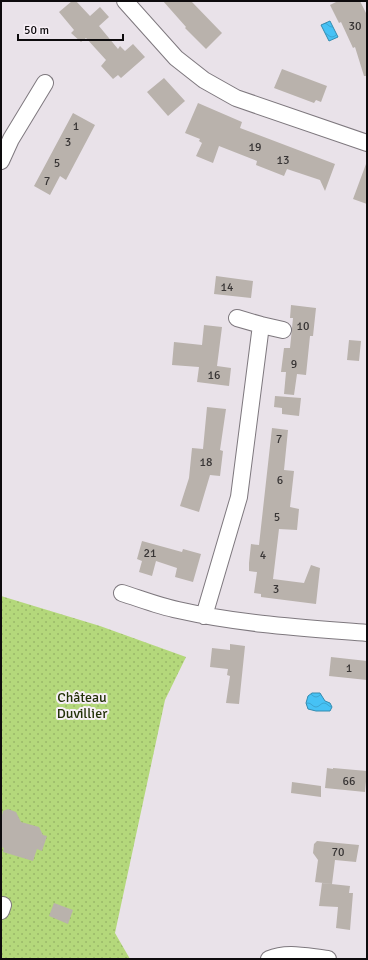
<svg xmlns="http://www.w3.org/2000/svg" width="368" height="960" font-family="Signika,sans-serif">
<defs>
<pattern id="park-dots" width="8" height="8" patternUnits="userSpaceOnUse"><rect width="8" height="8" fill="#b4d87b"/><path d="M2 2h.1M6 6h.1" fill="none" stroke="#9ab869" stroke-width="1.8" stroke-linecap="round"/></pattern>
<pattern id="water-waves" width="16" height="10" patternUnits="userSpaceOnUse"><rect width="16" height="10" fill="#46c2f5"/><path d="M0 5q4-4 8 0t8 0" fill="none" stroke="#3ca5d1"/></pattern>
</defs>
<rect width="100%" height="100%" fill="#e9e2e9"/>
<path fill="url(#park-dots)" d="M 1,596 L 100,626 L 186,657 L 165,700 L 115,933 L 130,959 L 1,959 Z"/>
<path fill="url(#water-waves)" stroke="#358baf" d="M 330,21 L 338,37 L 329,41 L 321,25 Z
M 312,693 L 320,693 L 325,701 L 330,703 L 332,707 L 330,711 L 316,711 L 308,709 L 306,703 L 308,696 Z"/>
<path fill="#b9b2ac" d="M 72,1 L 76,1 L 90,16 L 100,7 L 109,17 L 99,26 L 118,49 L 120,46 L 125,51 L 133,44 L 145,57 L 121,78 L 118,75 L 113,79 L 101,66 L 106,60 L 86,38 L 81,42 L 71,33 L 74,30 L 59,12 Z
M 163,1 L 191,1 L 222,33 L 206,49 L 185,28 L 186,27 Z
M 338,1 L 360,1 L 367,15 L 367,76 L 364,76 L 355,47 L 353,48 L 341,22 L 339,23 L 330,5 Z
M 282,69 L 327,86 L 321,102 L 316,100 L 314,103 L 274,88 Z
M 164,78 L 185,101 L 168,116 L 147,92 Z
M 198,103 L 242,122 L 240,128 L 335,164 L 325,191 L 320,180 L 287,169 L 284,176 L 256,165 L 257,161 L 219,146 L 213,163 L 196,156 L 202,143 L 199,141 L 200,139 L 185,133 Z
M 73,113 L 95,125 L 66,180 L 60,176 L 50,195 L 34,186 Z
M 366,164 L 367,164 L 367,204 L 353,199 Z
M 216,276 L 253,281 L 251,298 L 214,294 Z
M 291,305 L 316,308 L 313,336 L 310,336 L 306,375 L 297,374 L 294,395 L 284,394 L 286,372 L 281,372 L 284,348 L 290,348 L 293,318 L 290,318 Z
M 204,325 L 222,327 L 217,366 L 231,368 L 229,386 L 197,382 L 199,367 L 172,365 L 174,342 L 202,345 Z
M 349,340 L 361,341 L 359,361 L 347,360 Z
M 275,396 L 301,398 L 299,416 L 282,414 L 282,408 L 274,407 Z
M 207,407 L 226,409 L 220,450 L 223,451 L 220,476 L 210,475 L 199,512 L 180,506 L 189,478 L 192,448 L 203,449 Z
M 272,428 L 288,430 L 284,470 L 294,471 L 290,507 L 299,509 L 297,530 L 279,529 L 273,579 L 304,583 L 311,565 L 320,568 L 316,604 L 261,597 L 261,594 L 254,593 L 257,572 L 249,571 L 249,563 L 251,544 L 259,545 Z
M 142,541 L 182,552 L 183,549 L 201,554 L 193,582 L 175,577 L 177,568 L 156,561 L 152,576 L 139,572 L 142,561 L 137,559 Z
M 230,644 L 245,646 L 239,704 L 226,703 L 230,676 L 227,675 L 228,669 L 210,667 L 212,648 L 230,650 Z
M 331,657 L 367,661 L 367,680 L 329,676 Z
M 327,768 L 333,769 L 333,768 L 367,771 L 365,792 L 325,788 Z
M 292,782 L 321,786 L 321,797 L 291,793 Z
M 8,809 L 16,812 L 21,822 L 39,827 L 43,835 L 47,836 L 42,851 L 37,849 L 33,861 L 3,852 L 4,848 L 1,847 L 1,819 L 3,811 Z
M 317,841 L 359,845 L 356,862 L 335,860 L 332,884 L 315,882 L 318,860 L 313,853 L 314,844 Z
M 322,883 L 350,886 L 349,893 L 353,893 L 350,930 L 336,928 L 338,907 L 319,906 Z
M 54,903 L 73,910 L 68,924 L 49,916 Z"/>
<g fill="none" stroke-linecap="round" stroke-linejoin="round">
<defs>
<path id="minor" d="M 125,1 L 176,58 L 204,80 L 236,98 L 367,143
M 1,161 L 11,139 L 45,83
M 237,318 L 261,325 L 283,330
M 122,593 C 141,599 159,606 178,610 C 239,624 305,628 367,633
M 204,616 L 239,497 L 261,325
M 1,911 L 3,905
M 269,959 C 288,951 308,957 328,959"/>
</defs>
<use href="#minor" stroke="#7e787e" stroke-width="18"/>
<use href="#minor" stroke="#fff" stroke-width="16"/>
</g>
<g text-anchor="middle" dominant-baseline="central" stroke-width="4" stroke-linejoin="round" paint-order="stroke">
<g font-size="12" fill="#383535">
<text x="355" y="26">30</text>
<text x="76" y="126">1</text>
<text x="68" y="142">3</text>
<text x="255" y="147">19</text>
<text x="283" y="160">13</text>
<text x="57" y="163">5</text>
<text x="47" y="181">7</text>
<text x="227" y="287">14</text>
<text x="303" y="326">10</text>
<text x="294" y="364">9</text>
<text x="214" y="375">16</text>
<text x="279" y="439">7</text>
<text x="206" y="462">18</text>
<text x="280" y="480">6</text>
<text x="277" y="517">5</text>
<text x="150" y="553">21</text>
<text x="263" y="555">4</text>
<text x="276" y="589">3</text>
<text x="349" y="668">1</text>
<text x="349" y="781">66</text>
<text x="338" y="852">70</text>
</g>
<g font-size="14" fill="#243209" stroke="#f7eff6">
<text x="82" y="697">Château<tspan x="82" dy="16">Duvillier</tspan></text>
</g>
</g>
<rect width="368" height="960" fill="none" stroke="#0d0b0d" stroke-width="4"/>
<path d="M18 34v6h105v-6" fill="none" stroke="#0d0b0d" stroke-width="2"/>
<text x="24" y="34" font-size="12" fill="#0d0b0d" stroke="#f7eff6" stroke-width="3" paint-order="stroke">50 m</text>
</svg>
